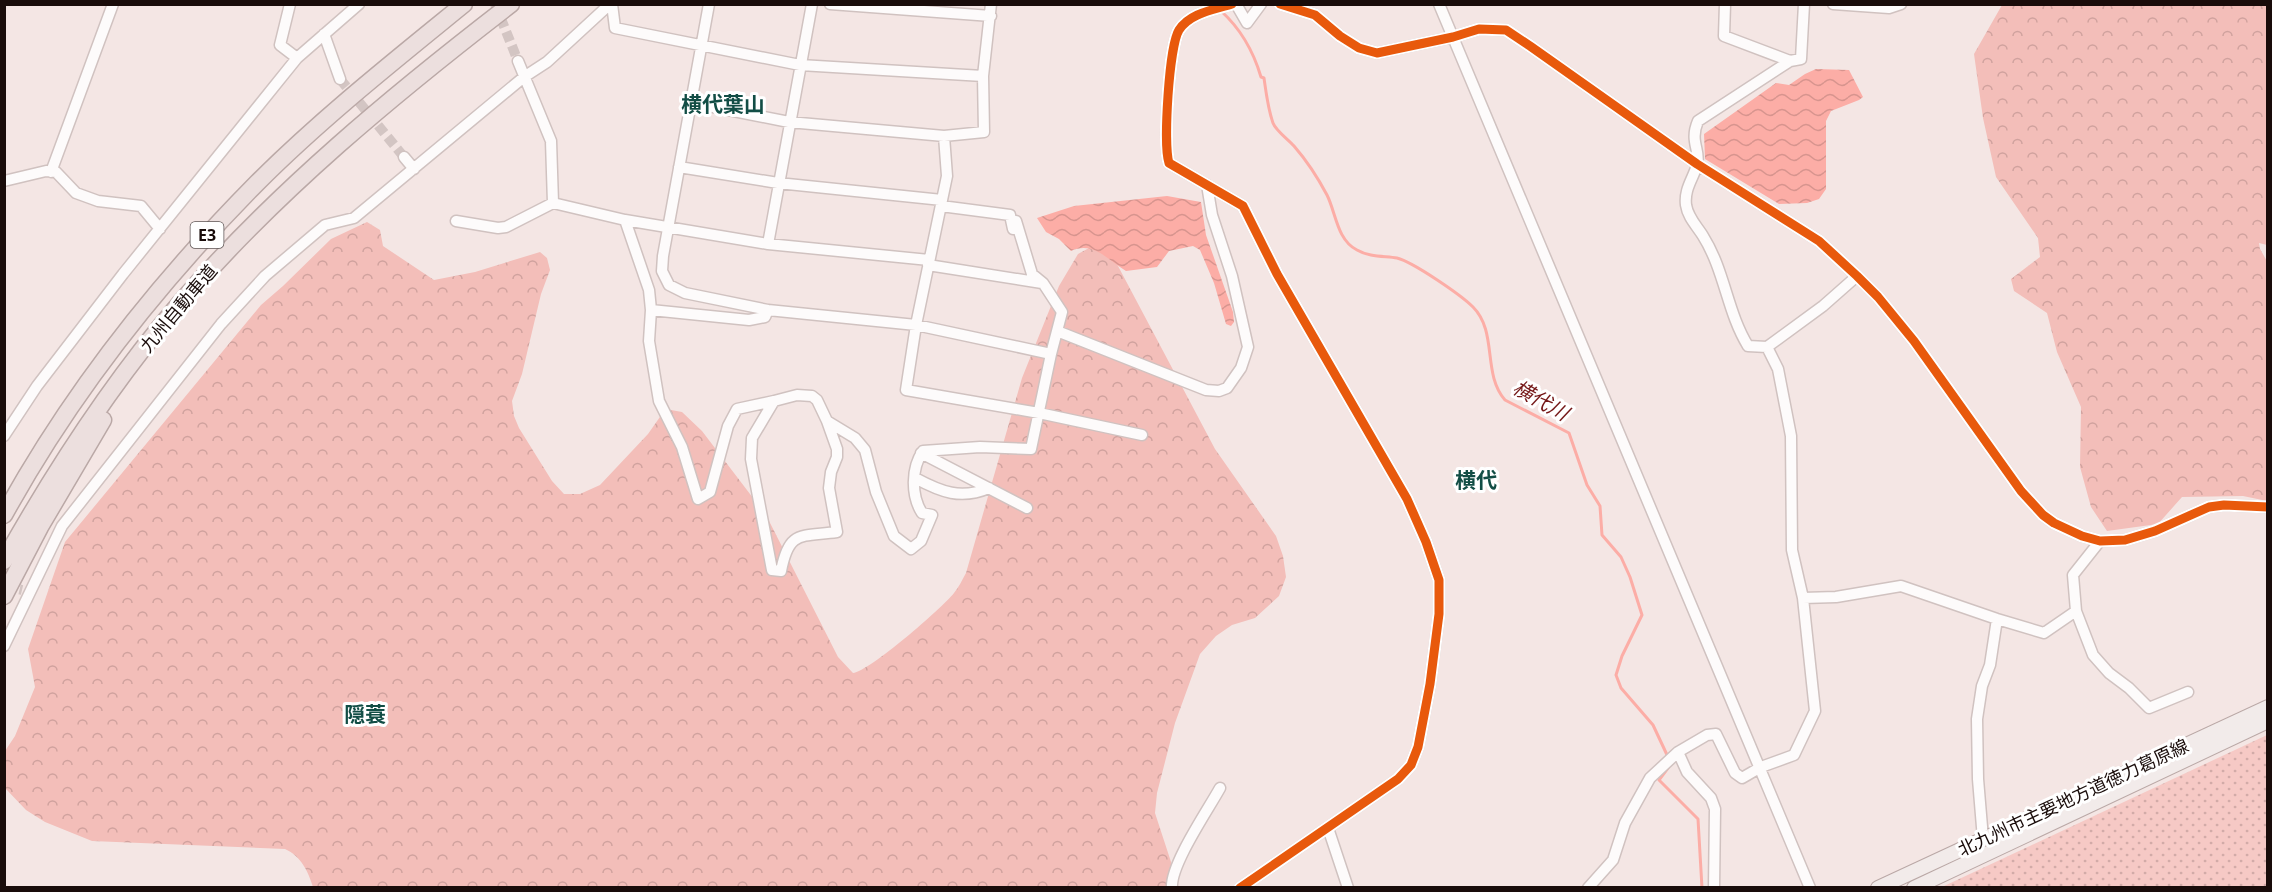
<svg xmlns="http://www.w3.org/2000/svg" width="2272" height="892" font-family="'Open Sans','Noto Sans JP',sans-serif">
<defs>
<pattern id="green-dots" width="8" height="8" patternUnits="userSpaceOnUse" patternTransform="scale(1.5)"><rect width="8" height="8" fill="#f6c9c5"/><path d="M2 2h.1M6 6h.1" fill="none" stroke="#d2aba8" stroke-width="1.8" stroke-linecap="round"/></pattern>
<pattern id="forest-crowns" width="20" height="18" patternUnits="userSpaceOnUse" patternTransform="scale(1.5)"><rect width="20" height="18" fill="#f3beb9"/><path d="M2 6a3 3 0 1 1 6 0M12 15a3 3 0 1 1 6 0" fill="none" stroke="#d0a29e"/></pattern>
<pattern id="water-waves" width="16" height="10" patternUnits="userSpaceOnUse" patternTransform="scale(1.5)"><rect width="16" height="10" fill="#fcada6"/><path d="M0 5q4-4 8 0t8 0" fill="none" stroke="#d7948e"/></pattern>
</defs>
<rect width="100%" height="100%" fill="#f4e6e4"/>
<path fill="url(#green-dots)" d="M 2267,735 L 2267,887 L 1942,887 Z"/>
<path fill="url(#forest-crowns)" d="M 2002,5 L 2267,5 L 2267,245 L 2259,243 L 2260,249 L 2268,263 L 2267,501 L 2243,496 L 2182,497 L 2158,524 L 2107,531 L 2091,507 L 2080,467 L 2081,407 L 2057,352 L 2047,313 L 2014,291 L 2011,279 L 2040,257 L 2038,238 L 1996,177 L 1983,118 L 1974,54 Z
M 367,222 L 380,230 L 383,246 L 434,280 L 475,272 L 540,252 L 547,258 L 550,270 L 541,294 L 522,374 L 512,401 L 514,416 L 519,428 L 552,481 L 564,494 L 580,494 L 600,485 L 648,434 L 662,414 L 671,410 L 682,412 L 702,431 L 766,515 L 838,657 L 853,673 C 870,671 941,609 954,593 C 959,587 962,580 966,573 L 1022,378 L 1059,286 L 1078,254 L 1089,248 L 1099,246 L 1109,249 L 1215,449 L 1276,536 L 1283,556 L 1286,577 L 1279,596 L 1255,618 L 1232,625 L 1216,636 L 1200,654 L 1175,723 L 1157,793 L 1155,813 L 1172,865 L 1167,887 L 313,887 C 308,871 301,856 285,849 L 92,841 L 45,822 L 26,810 L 5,788 L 5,751 L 15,736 L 35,687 L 28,649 L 65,542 L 261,305 L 283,286 L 331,239 Z"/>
<path fill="url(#water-waves)" d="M 1816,69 L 1849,70 L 1863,97 L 1859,100 L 1831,111 L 1826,121 L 1826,189 L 1819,199 L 1807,203 L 1779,204 L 1705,159 L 1704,134 L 1776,83 L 1789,85 L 1805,74 Z
M 1167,196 L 1201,202 L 1206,235 L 1233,312 L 1234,322 L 1231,326 L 1226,324 L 1214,283 L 1200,250 L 1193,246 L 1169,251 L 1157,267 L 1126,271 C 1107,259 1093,241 1071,251 L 1059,239 L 1046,232 L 1037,218 L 1074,206 Z"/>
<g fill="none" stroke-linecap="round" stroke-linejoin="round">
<path stroke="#fcada6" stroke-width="3" d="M 1221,11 C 1241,29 1253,50 1261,77 L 1264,78 C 1266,92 1268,109 1273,123 C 1276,131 1288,139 1294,146 C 1307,161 1318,178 1327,195 C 1336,213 1337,240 1357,250 C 1369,257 1384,256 1397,258 C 1413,262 1461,295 1473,307 C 1498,332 1482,374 1505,400 L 1569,433 L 1587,485 L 1600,506 L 1602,535 L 1621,557 L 1630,577 L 1642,615 L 1622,656 L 1616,675 L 1621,688 L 1653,725 L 1668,757
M 1668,768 L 1659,780 L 1698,819 L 1702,888"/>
<path stroke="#d3c5c3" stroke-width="10" stroke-dasharray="10 5" stroke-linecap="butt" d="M 495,4 L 518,61
M 340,79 L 404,157
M 5,586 L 22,590"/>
<defs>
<path id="minor" d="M 290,4 L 280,45 L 297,58
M 612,4 L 615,28 L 800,65 L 983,76
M 709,4 L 663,256 L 662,271 L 669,285 L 685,293 L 768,310 L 916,325 L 1051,354 L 1062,312 L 1043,283 L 1032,274 L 1016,221
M 830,4 L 991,16
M 1232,4 C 1213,10 1190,13 1179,30 C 1169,46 1163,145 1169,163 L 1243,206 L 1277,274 L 1407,499 L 1426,542 L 1439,580 L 1439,614 L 1430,684 L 1418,747 L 1411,765 L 1398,779 L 1240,888
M 1236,4 L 1247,23 L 1261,4
M 1280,4 L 1315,15 L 1340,36 L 1359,48 L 1377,53 L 1453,37 L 1479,29 L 1506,30 L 1530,46 L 1697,164 L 1819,241 L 1857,276 L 1878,297 L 1914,341 L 2021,491 L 2043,515 L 2054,523 L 2082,536 L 2100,541 L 2125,540 L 2155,531 L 2209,507 L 2224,505 L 2268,507
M 1439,4 L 1810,888
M 1725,4 L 1724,36 L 1790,61
M 1804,4 L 1801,59 L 1790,61 L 1698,121 C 1689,142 1701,150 1697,165 C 1693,179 1684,189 1686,205 C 1688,218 1697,226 1703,236 C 1725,271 1727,312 1748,346 L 1767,347 L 1823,306 L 1857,276
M 1833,4 L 1889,8 L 1901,4
M 324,34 L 340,79
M 518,61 L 551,141 L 553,203 L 625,220 L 649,290 L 651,310 L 649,341 L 659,401 L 682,447 L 698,499 L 710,492 L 728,426 L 737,409 L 774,401 L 752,438 L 751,459 L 772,570 L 781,571 C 789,530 800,537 837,532 L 829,488 L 831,472 L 837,457 L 837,449 L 827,421
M 693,103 L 789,122 L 944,136 L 984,132 L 983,76 L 991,4
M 944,136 L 947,176 L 916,325 L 906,390 L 1039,413 L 1142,435
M 404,157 L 414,169
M 679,167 L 778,183 L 942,200
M 51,172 L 113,4
M 4,181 L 46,171 L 56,172 L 76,193 L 98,201 L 141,206 L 160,229
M 941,206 L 1010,215 L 1013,229
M 625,220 L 768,244 L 929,260
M 456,221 L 498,228 L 506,227 L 553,203
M 768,244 L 812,4
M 928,265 L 1042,283
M 651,310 L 749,320 L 765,317 L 768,310
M 1057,331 L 1206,390 L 1219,391 L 1227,388 L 1241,368 L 1248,347 L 1232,276 L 1212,215 L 1207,185
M 774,401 L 797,395 L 812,396 L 817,400 L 827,421 L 855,438 L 865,450 L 876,492 L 894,536 L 911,549 L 921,541 L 932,515 L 922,513 C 911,496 911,468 923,451 L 980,447 L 1031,449 L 1051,354
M 4,436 L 37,386 L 123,274 L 297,58 L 359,4
M 921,453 L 1027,508
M 915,478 C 941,492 961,500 989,488
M 2100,541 L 2073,575 L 2076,611 L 2093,655 L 2109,673 L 2129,688 L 2149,708 L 2188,692
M 1803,598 L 1836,597 L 1901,586 L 1997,619 L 2044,633 L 2076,611
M 4,646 L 62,526 L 221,324 L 265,276 L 325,225 L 354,218 L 524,77 L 547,62 L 610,4
M 1678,752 L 1687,772 L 1711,798 L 1715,809 L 1714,888
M 1328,828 L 1348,888
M 1983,839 L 1978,779 L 1977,719 L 1982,686 L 1990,665 L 1997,619
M 1172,888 C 1170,865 1208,810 1220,788
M 1588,888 L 1613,860 L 1625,823 L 1650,778 L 1678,752 L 1707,735 L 1716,734 L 1735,773 L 1742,778 L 1761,767 L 1794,755 L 1815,711 L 1803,598 L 1792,550 L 1791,436 L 1778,369 L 1767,347"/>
<path id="major" d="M 1878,888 L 2268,707
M 1914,888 L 2268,721"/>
<path id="highway" d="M 4,515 C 71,393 160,281 257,183 C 321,119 394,61 464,4
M 4,561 C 55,470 112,382 181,302 C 278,190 393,95 511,4
M 4,596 L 40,527 L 103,420"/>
</defs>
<use href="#minor" stroke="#d0c2c0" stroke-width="13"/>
<use href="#major" stroke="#baa8a6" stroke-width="16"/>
<use href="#highway" stroke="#baa8a6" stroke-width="19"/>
<use href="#minor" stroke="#fdfbfb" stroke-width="10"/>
<use href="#major" stroke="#f2ebea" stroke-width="14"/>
<use href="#highway" stroke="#ecdfde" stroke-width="16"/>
<defs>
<path id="cycleway" d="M 1232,4 C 1213,10 1190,13 1179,30 C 1169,46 1163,145 1169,163 L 1243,206 L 1277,274 L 1407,499 L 1426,542 L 1439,580 L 1439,614 L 1430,684 L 1418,747 L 1411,765 L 1398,779 L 1240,888
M 1280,4 L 1315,15 L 1340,36 L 1359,48 L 1377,53 L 1453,37 L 1479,29 L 1506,30 L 1530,46 L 1697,164 L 1819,241 L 1857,276 L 1878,297 L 1914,341 L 2021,491 L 2043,515 L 2054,523 L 2082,536 L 2100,541 L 2125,540 L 2155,531 L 2209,507 L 2224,505 L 2268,507"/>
</defs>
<use href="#cycleway" stroke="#fff" stroke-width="13"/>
<use href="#cycleway" stroke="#e8590c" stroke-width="9"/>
</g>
<g text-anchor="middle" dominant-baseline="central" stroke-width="6" stroke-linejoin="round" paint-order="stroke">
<rect fill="#fff" stroke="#5e5554" stroke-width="1.5" x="190.5" y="222" width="33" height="26" rx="4.5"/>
<g font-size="16" font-weight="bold" fill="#190c0a">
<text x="207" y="235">E3</text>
</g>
<g font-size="18" fill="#190c0a" stroke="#fff">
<text transform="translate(178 308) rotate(-50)">九州自動車道</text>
<text transform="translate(2073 797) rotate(-25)">北九州市主要地方道徳力葛原線</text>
</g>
<g font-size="20" font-style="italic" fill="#751818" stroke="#fff">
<text transform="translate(1541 400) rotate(29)">横代川</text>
</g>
<g font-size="21" font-weight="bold" fill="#124d45" stroke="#fff">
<text x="723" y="104">横代葉山</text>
<text x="1476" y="480">横代</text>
<text x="365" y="714">隠蓑</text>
</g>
</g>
<rect width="2272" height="892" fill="none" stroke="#190c0a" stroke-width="12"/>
</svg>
